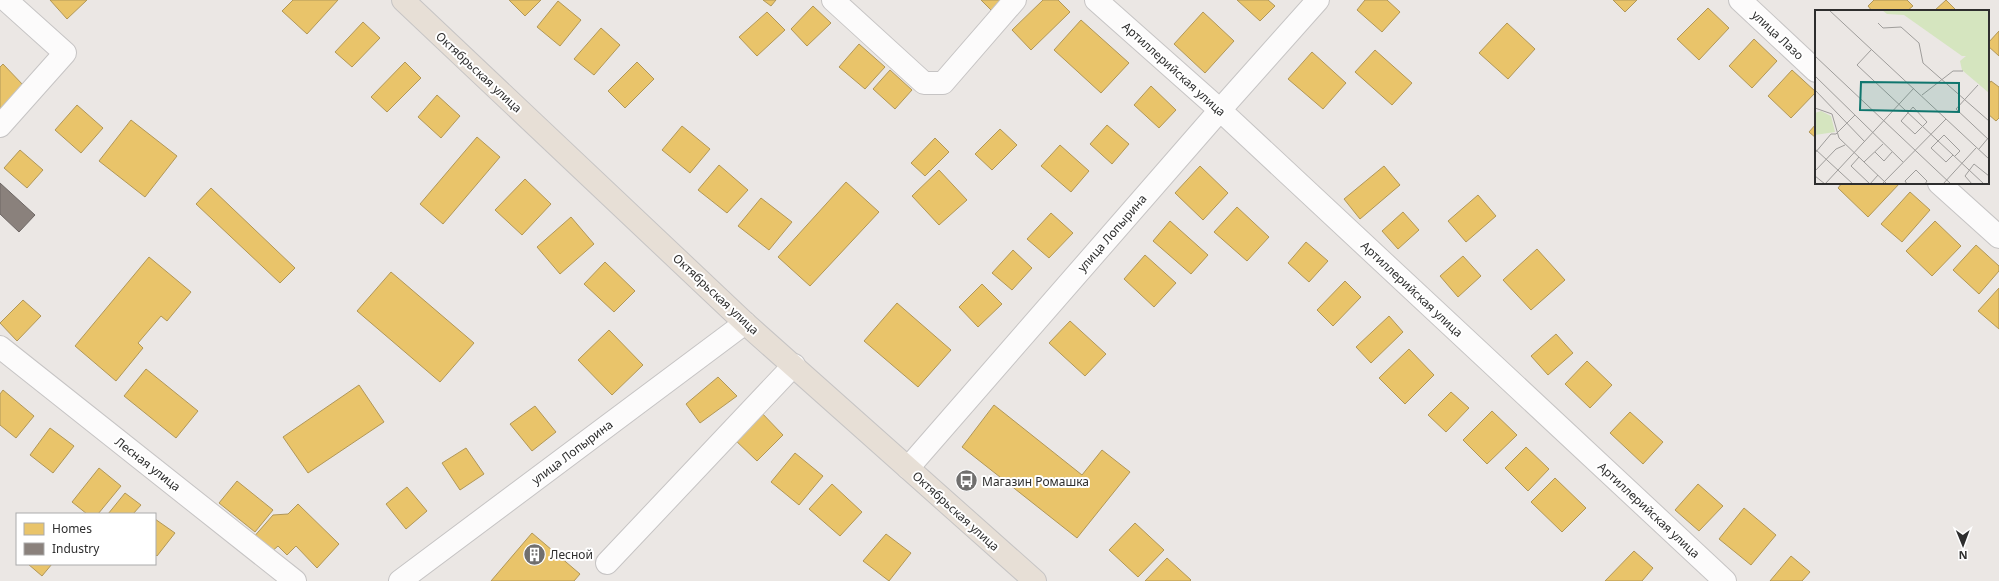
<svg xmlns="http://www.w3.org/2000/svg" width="1999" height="581" font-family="'Noto Sans',sans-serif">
<rect width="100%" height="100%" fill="#ebe7e4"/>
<path fill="#e9c46a" stroke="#b19758" d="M 50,0 L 87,0 L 67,19 Z
M 293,0 L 338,0 L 307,34 L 282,11 Z
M 509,0 L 541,0 L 525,16 Z
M 763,0 L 776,0 L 771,6 Z
M 981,0 L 1001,0 L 991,10 Z
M 1043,0 L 1058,0 L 1070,12 L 1031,50 L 1012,30 Z
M 1237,0 L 1268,0 L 1275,6 L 1260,21 Z
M 1365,0 L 1387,0 L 1400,12 L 1382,32 L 1357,10 Z
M 1613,0 L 1637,0 L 1625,12 Z
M 1874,0 L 1907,0 L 1913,6 L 1907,11 L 1872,11 L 1868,6 Z
M 1946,0 L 1957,11 L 1934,11 Z
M 558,1 L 581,20 L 560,46 L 537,27 Z
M 813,6 L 831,23 L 807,46 L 791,29 Z
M 1708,8 L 1729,28 L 1699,60 L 1677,39 Z
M 767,12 L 785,30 L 757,56 L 739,37 Z
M 1203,12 L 1234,41 L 1205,73 L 1174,44 Z
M 1081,20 L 1129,63 L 1101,93 L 1054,50 Z
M 363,22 L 380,38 L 352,67 L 335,52 Z
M 1507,23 L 1535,49 L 1508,79 L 1479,53 Z
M 601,28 L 620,45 L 594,75 L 574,59 Z
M 1999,31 L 1999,56 L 1988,46 L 1988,43 Z
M 1754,39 L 1777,61 L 1752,88 L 1729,66 Z
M 859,44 L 885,67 L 865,89 L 839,67 Z
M 1375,50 L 1412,83 L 1392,105 L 1355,72 Z
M 1312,52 L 1346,83 L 1323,109 L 1288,79 Z
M 405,62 L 421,78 L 387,112 L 371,97 Z
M 637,62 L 654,79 L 625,108 L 608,91 Z
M 3,64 L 24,86 L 0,109 L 0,67 Z
M 890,70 L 912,90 L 895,109 L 873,89 Z
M 1792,70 L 1816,92 L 1791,118 L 1768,96 Z
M 1991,81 L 1999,87 L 1999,118 L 1996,121 L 1988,114 L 1988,85 Z
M 1151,86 L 1176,110 L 1159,128 L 1134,105 Z
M 437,95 L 460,116 L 441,138 L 418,117 Z
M 77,105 L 103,128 L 81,153 L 55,130 Z
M 131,120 L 177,156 L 145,197 L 99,161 Z
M 1816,124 L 1816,138 L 1809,132 Z
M 1107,125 L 1129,144 L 1112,164 L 1090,144 Z
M 682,126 L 710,149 L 690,173 L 662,150 Z
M 1000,129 L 1017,145 L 992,170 L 975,154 Z
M 477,137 L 500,157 L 443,224 L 420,204 Z
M 935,138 L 949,152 L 925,176 L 911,163 Z
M 1060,145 L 1089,171 L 1071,192 L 1041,166 Z
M 20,150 L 43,170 L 27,188 L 4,168 Z
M 719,165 L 748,190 L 727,213 L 698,190 Z
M 1200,166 L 1228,193 L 1203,220 L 1175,193 Z
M 1384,166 L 1400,185 L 1360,219 L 1344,199 Z
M 939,170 L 967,200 L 939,225 L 912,196 Z
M 525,179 L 551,204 L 522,235 L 495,210 Z
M 846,182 L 879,212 L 810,286 L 778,257 Z
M 1842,183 L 1900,183 L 1868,217 L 1838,188 Z
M 211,188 L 295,268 L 280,283 L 196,204 Z
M 1910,192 L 1930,210 L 1902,242 L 1881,224 Z
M 1478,195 L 1496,216 L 1466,242 L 1448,221 Z
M 761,198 L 792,222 L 769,250 L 738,226 Z
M 1237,207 L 1269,237 L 1247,261 L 1214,232 Z
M 1403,212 L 1419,230 L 1398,249 L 1382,231 Z
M 1051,213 L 1073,233 L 1049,258 L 1027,239 Z
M 571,217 L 594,244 L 560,274 L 537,247 Z
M 1170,221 L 1208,255 L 1191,274 L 1153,241 Z
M 1935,221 L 1961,246 L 1932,276 L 1906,251 Z
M 1306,242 L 1328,261 L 1309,282 L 1288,263 Z
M 1976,245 L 1999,266 L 1999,271 L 1979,294 L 1953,270 Z
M 1537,249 L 1565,280 L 1531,310 L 1503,280 Z
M 1013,250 L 1032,268 L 1012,290 L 992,273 Z
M 1145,255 L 1176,283 L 1154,307 L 1124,279 Z
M 1463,256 L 1481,276 L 1458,297 L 1440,276 Z
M 149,257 L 191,292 L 167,321 L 161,316 L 138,343 L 143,348 L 116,381 L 75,346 Z
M 605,262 L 635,291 L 614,312 L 584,284 Z
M 391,272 L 474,343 L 440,382 L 357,311 Z
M 1345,281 L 1361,297 L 1333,326 L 1317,310 Z
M 982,284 L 1002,304 L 978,327 L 959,307 Z
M 1999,288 L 1999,329 L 1978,311 Z
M 23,300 L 41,316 L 17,341 L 0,323 Z
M 897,303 L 951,350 L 918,387 L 864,341 Z
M 1389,316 L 1403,332 L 1371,363 L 1356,347 Z
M 1070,321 L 1106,354 L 1085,376 L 1049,343 Z
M 609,330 L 643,365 L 612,395 L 578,360 Z
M 1556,334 L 1573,353 L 1548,375 L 1531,356 Z
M 1409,349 L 1434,375 L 1405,404 L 1379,378 Z
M 1587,361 L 1612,385 L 1590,408 L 1565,384 Z
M 146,369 L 198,411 L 176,438 L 124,396 Z
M 718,377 L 737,396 L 700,423 L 686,404 Z
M 359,385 L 384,422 L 308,473 L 283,437 Z
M 3,390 L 34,416 L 16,438 L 0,425 L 0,394 Z
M 1451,392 L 1469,408 L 1446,432 L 1428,415 Z
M 994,405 L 1082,475 L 1102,450 L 1130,472 L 1077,538 L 962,447 Z
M 535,406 L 556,432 L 532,451 L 510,424 Z
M 759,410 L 783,435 L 757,461 L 732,437 Z
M 1492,411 L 1517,435 L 1487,464 L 1463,440 Z
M 1630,412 L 1663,442 L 1643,464 L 1610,433 Z
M 50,428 L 74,446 L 53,473 L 30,455 Z
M 1526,447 L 1549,469 L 1528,491 L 1505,468 Z
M 466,448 L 484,474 L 460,490 L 442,463 Z
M 795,453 L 823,476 L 799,505 L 771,482 Z
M 99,468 L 121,486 L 98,514 L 87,514 L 72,502 Z
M 1555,478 L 1586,508 L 1562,532 L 1531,502 Z
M 237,481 L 273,510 L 255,532 L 219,503 Z
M 832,484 L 862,512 L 840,536 L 809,509 Z
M 1698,484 L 1723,506 L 1699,531 L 1675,510 Z
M 407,487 L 427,511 L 406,529 L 386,504 Z
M 125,493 L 141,505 L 133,514 L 108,514 Z
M 298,504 L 339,544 L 317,568 L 296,546 L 287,555 L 278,546 L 270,553 L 252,539 L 273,515 L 288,514 Z
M 1744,508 L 1776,535 L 1751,565 L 1719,539 Z
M 155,519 L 175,533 L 157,556 L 155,554 Z
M 1135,523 L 1164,550 L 1138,577 L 1109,550 Z
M 532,533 L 580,574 L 574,581 L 491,581 Z
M 886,534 L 911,553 L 889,581 L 863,561 Z
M 1634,551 L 1653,568 L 1642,581 L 1605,581 Z
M 1791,556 L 1810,572 L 1802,581 L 1770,581 Z
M 1167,558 L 1191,580 L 1190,581 L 1145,581 Z
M 28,564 L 52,564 L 42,576 Z"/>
<path fill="#8a817c" stroke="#6e6865" d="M 0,183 L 35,215 L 19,232 L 0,214 Z"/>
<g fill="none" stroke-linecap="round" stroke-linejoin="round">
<defs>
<path id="minor" d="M 833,0 L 924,83 L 943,83 L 1015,0
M 1096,0 L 1220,110 L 1725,581
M 1740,0 L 1816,71
M 0,126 L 65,53 L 6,0
M 1939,183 L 1999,237
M 0,347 L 295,581
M 908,468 L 1220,110 L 1318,0
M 607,563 L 794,365
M 400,581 L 745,323"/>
<path id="major" d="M 403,0 L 745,323 L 1035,581"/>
</defs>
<use href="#minor" stroke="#c6c4c4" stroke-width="24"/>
<use href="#major" stroke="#c6c4c4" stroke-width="24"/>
<use href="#minor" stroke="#fcfbfb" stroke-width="22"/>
<use href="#major" stroke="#e7dfd6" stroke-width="22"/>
</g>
<defs>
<symbol id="bus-disc" viewBox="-11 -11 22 22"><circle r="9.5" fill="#706f6e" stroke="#fff"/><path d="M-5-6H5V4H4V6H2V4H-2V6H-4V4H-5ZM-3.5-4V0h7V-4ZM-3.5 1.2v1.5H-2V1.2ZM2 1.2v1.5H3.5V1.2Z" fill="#fff"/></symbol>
<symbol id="building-disc" viewBox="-11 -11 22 22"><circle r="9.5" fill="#706f6e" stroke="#fff"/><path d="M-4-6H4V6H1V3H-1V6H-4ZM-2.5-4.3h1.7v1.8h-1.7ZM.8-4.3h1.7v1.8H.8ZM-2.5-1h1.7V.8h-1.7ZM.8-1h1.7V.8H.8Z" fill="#fff"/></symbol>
</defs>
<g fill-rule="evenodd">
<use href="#bus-disc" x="954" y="468" width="25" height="25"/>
<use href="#building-disc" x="522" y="542" width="25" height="25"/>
</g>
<g text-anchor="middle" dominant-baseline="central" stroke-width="4" stroke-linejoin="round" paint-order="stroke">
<g font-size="12" fill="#2e2e2e" stroke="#fff">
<text transform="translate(1778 35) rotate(43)">улица Лазо</text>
<text transform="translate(1174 69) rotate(42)">Артиллерийская улица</text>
<text transform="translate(479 72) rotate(43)">Октябрьская улица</text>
<text transform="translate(1112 233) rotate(-49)">улица Лопырина</text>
<text transform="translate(1412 289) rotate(43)">Артиллерийская улица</text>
<text transform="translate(716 294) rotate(43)">Октябрьская улица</text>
<text transform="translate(572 452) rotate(-37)">улица Лопырина</text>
<text transform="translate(148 464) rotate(38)">Лесная улица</text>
<text transform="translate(1649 510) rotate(43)">Артиллерийская улица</text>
<text transform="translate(956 511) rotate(42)">Октябрьская улица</text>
</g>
<g font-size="12" fill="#2e2e2e" stroke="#fff" text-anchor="start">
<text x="982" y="481">Магазин Ромашка</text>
<text x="550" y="554">Лесной</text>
</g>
</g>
<g transform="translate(1815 10)">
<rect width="174" height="174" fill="#ebe7e4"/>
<path d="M 67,0 L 174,0 L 174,83 L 147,60 L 145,51 L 151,46 L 147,46 L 89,5 L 72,4 ZM 6,101 L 16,106 L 20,122 L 0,125 L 0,103 Z" fill="#d5e5bf"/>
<path fill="none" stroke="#9f9d9b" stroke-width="1" d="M 14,0 L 174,149M 63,13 L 68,18 L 86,17 L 104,33 L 108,53 L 174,111M 56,40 L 42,55 L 169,174M 0,46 L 136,174M 0,66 L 88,152M 163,75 L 141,99 L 174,130M 0,80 L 50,132M 107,85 L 138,61 L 148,61M 98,97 L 112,112 L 100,124 L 86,111 ZM 0,98 L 17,104 L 24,128 L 72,174M 0,139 L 38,174M 164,139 L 174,127M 60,142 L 69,151 L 77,142M 0,143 L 16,124 L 21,124 L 40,105M 138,145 L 131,152 L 116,138 L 129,125 L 145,141 L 140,146M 44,147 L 36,156 L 55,174M 49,152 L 68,134M 0,161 L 21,139 L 30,135M 0,166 L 10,174M 10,174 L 99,78M 55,174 L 63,165M 67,174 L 131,109M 92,174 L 90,171 L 101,160 L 112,171 L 110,174M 128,174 L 161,138M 157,174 L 150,166 L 159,154 L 174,166"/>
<path fill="#0f766e" fill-opacity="0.15" stroke="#0f766e" stroke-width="2" d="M 46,72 L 144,73 L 144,102 L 45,100 Z"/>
<rect width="174" height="174" fill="none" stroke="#2e2e2e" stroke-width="2"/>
</g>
<rect x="16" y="513" width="140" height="52" fill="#ffffff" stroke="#ababab"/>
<rect x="24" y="523" width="20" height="12" fill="#e9c46a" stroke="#ababab"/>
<text x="52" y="533" font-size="12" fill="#2e2e2e">Homes</text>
<rect x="24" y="543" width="20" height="12" fill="#8a817c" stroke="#ababab"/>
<text x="52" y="553" font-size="12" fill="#2e2e2e">Industry</text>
<g transform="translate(1963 545) rotate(179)" stroke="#ffffff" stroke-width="3" paint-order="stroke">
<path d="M0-3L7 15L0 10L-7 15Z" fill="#2e2e2e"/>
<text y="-6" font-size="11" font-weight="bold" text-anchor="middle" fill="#2e2e2e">N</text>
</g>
</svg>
